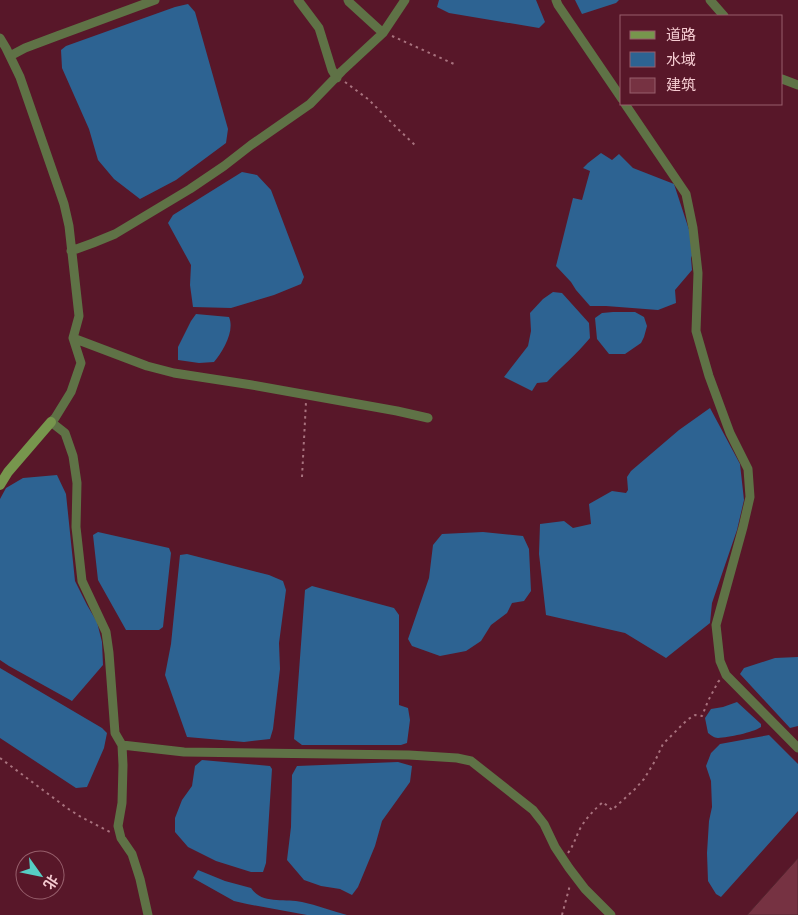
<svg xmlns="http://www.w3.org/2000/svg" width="798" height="915" font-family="Quicksand,'Noto Sans SC',sans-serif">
<rect width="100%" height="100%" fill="#581729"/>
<path fill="#2d6392" d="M 439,0 L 536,0 L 545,22 L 539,28 L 449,13 L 437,7 Z
M 575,0 L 619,0 L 616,3 L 582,14 Z
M 188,4 L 195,12 L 228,129 L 226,143 L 176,180 L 140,199 L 114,179 L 98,160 L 89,129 L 62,68 L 61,50 L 66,46 L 175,7 Z
M 601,153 L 612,160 L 619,154 L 633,168 L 674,184 L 695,248 L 691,258 L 692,270 L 675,290 L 676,303 L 658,310 L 606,306 L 590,306 L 576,290 L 571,282 L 556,266 L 573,198 L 582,200 L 590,171 L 583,168 L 588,163 Z
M 242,172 L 257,175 L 271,190 L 304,277 L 301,284 L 274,295 L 231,308 L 193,307 L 190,285 L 191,265 L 168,223 L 173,215 Z
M 553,292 L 562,293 L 589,323 L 590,338 C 577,354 561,367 547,382 L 537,383 L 532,391 L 504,377 L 528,346 L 531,331 L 530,313 L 543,299 Z
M 613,312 L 635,312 L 644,317 L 647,326 L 644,337 L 641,343 L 625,354 L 609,354 L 597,339 L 595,318 L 602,313 Z
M 196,314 L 229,317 C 235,331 223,351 214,362 L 199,363 L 178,360 L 178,347 L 191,321 Z
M 710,408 L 740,464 L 744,500 L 737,530 L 712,603 L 710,623 L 666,658 L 625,633 L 546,615 L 539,554 L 540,524 L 564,521 L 573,528 L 591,524 L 589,504 L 612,491 L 626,493 L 628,490 L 627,477 L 631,471 L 679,430 Z
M 57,475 L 66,494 L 75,581 L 87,605 L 97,622 L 102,642 L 103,665 L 72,701 L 9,666 L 0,660 L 0,499 L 6,488 L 23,478 Z
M 98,532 L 169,548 L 171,553 L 163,627 L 159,630 L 126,630 L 98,580 L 93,535 Z
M 483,532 L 523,536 L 529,549 L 531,591 L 524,601 L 512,603 L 507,613 L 491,625 L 481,641 L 466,651 L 440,656 L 412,646 L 408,639 L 429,578 L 433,545 L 442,534 Z
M 187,554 L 269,575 L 283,581 L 286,590 L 279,643 L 280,669 L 273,729 L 270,739 L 244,742 L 187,737 L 165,675 L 171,644 L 180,555 Z
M 312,586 L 394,608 L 399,615 L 399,705 L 408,708 L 410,720 L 407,743 L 401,745 L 302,745 L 294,739 L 305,590 Z
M 798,657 L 798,726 L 790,728 L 740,674 L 744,668 L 775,658 Z
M 0,668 L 102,728 L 107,733 L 104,748 L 87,787 L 76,788 L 0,738 Z
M 737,702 L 761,724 L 761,727 C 752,733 729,737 718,738 C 714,738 711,735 708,733 L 705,718 L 711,709 L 723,707 Z
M 769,735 L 798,764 L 798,811 L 721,897 L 716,894 L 708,881 L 707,853 L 709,821 L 712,807 L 711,781 L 706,766 L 711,753 L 720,744 Z
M 202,760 L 270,766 L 272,769 L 266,863 L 263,872 L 251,872 L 216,861 L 188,847 L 175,832 L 175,818 L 182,800 L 192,786 L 195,766 Z
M 398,762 L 412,766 L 410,782 L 382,821 L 375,846 L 358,887 L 352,895 L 340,889 L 321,886 L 304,880 L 287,860 L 291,827 L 292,775 L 297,766 Z
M 198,870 L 225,881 L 251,888 C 262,905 285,898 302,902 C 317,905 332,911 347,915 L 307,915 L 247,904 L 234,901 L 193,878 Z"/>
<path fill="#763242" stroke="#53232e" d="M 798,858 L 798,915 L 747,915 Z"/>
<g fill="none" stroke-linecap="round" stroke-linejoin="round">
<path stroke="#a8727e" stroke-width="2" stroke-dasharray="2.5 4" stroke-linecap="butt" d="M 392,36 L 454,64
M 345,82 L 368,99 L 398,129 L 417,147
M 302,477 L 306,402
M 0,758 L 67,808 L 81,817 L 110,832
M 568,853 C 574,845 576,836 581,827 C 587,817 594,810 603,802 L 612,810 L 635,789 L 644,779 L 655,761 L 663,744 L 687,720 L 695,715 L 702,716 L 708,701 L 718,682 L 720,680
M 562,915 L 570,885"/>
<path stroke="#5f7246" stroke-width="9" d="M 298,0 L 319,28 L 332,70 L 337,78
M 348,0 L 349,2 L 383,33
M 556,0 L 558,5 L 622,99
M 710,0 L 724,16
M 0,38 L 6,48 L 20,77 L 64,204 L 69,226 L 79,316 L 73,338 L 81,363 L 71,392 L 55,418 L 51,422 L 65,433 L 73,456 L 77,483 L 76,527 L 82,581 L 106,632 L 109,653 L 115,733 L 122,745 L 123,765 L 122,803 L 118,826 L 121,838 L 132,854 L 140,879 L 148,915
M 10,56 L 25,48 L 57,36 L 155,0
M 782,79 L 798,85
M 625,104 L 686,194 L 693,228 L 698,273 L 696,331 L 709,376 L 730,433 L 748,469 L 750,497 L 743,527 L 716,625 L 720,661 L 726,675 L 798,748
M 71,251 L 93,243 L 115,234 L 190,189 L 224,166 L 251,145 L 310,104 L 342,71 L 383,33 L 405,0
M 73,338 L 147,366 L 174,373 L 252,385 L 397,411 L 428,418
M 122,745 L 184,752 L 409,755 L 457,758 L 471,761 L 533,810 L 544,824 L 555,847 L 569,868 L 585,889 L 611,915"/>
<path stroke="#77964d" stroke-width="10" d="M 0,485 L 8,472 L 51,422"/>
</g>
<rect x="620" y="15" width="162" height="90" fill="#581729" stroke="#975f6c"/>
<rect x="630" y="31" width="25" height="8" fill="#77964d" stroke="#975f6c"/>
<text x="666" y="40" font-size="15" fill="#f5cbd1">道路</text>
<rect x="630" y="52" width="25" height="15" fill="#2d6392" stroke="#975f6c"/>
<text x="666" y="65" font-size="15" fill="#f5cbd1">水域</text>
<rect x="630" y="78" width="25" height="15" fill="#763242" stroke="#975f6c"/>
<text x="666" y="90" font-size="15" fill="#f5cbd1">建筑</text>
<g transform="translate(40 875) rotate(123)"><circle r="24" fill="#581729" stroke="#975f6c"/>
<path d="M0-4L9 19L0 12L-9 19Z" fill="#56cec4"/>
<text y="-8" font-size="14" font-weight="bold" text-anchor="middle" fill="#f5cbd1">北</text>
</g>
</svg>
